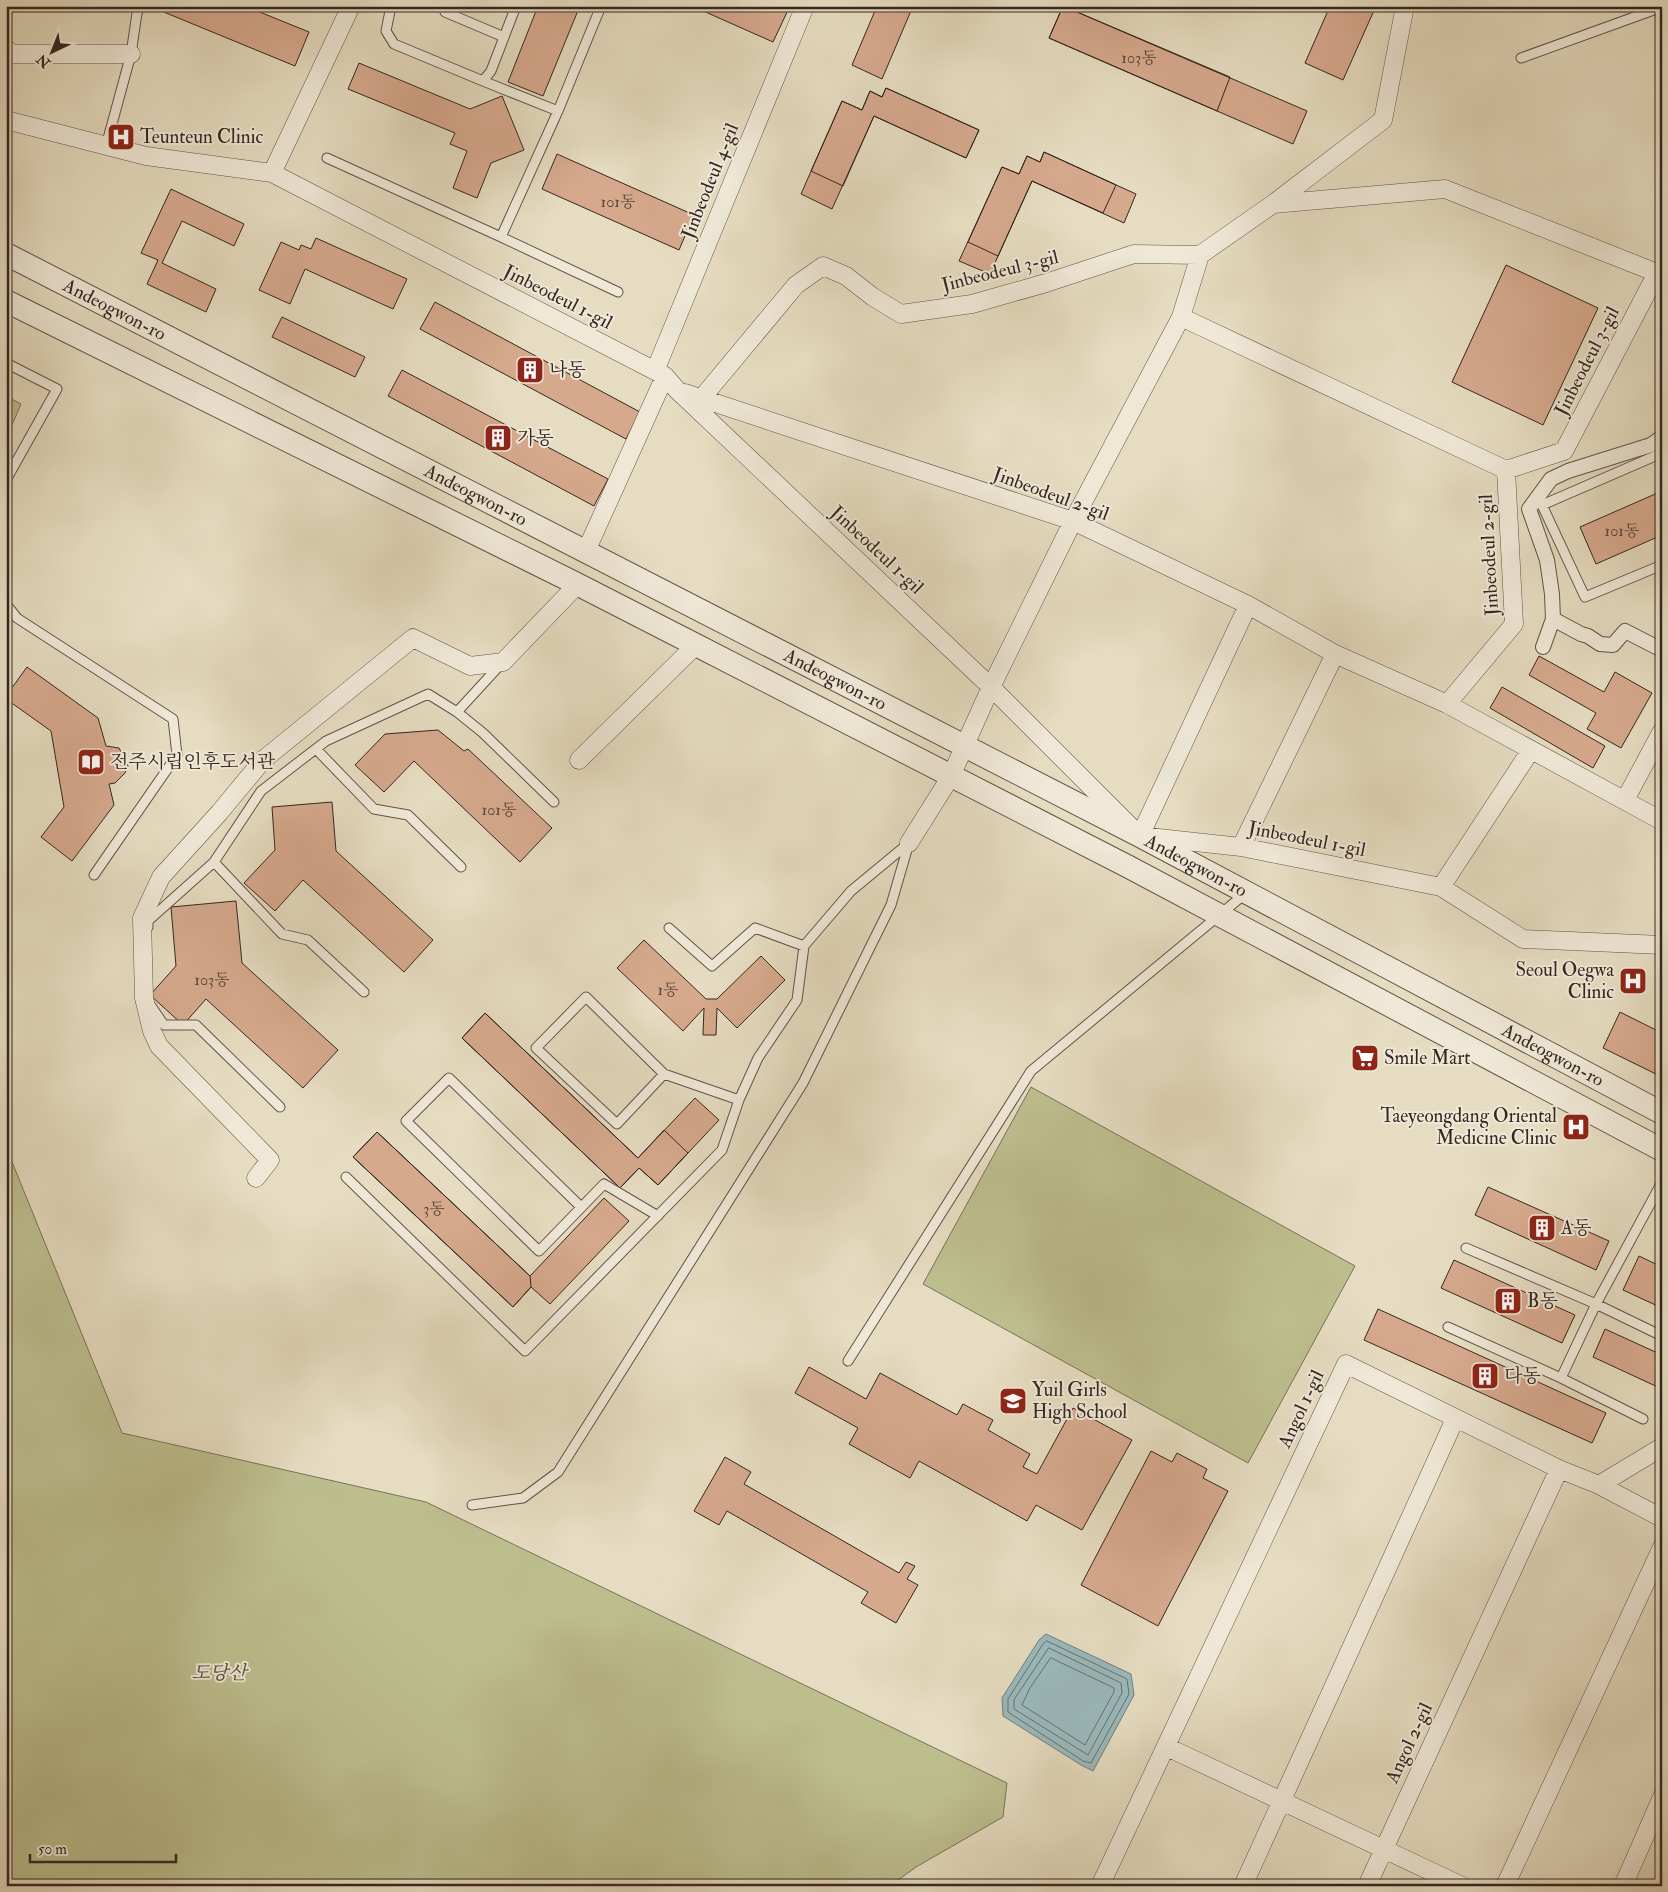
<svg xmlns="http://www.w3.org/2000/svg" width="1668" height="1892" font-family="'IM FELL Double Pica','Noto Serif KR',serif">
<rect width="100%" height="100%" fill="#e6dcc1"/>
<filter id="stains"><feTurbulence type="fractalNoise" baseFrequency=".004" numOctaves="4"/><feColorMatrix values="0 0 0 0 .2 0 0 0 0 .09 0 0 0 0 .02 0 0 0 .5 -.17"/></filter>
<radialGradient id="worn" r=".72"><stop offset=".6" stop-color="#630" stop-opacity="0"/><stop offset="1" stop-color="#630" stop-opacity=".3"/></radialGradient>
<path fill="#bdbe8e" stroke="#787258" d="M 6,396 L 21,404 L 6,439 Z
M 1031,1087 L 1355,1266 L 1248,1463 L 923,1284 Z
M 6,1147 L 122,1433 L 426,1502 L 1007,1783 L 1003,1817 L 916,1867 L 890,1886 L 6,1886 Z"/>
<path fill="#9ab9bc" stroke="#717f7e" d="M 1046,1634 L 1131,1674 L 1134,1695 L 1093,1771 L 1081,1765 L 1003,1716 L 1002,1698 L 1039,1640 Z"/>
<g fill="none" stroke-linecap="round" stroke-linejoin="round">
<path stroke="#67706e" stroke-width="1" d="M 1047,1641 L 1127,1679 L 1129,1694 L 1091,1763 L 1083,1761 L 1008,1712 L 1008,1699 L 1043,1644 Z
M 1049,1648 L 1121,1683 L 1122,1693 L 1088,1755 L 1014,1709 L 1014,1700 Z
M 1051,1658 L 1114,1688 L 1114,1692 L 1085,1745 L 1022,1705 L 1030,1688 Z"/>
</g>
<path fill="#d6a98d" stroke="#342721" d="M 154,6 L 245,6 L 309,32 L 295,66 L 154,8 Z
M 538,6 L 574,6 L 579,8 L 543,96 L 508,82 Z
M 692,6 L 785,6 L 789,8 L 773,42 Z
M 877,6 L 913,6 L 882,79 L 852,65 Z
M 1063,6 L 1307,111 L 1293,144 L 1049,38 Z
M 1063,6 L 1230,77 L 1217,111 L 1049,38 Z
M 1330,6 L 1376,6 L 1343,80 L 1305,63 Z
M 359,63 L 470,109 L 502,96 L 524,150 L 491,163 L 477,198 L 453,188 L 467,151 L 450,144 L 455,133 L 348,89 Z
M 886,88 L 979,130 L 966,158 L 874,116 L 832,209 L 801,194 L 842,101 L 862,110 L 870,91 L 882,97 Z
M 886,88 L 979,130 L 966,158 L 874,116 L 843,186 L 811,171 L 842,101 L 862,110 L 870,91 L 882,97 Z
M 1044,152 L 1136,194 L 1124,223 L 1032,181 L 990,274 L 959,261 L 1002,167 L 1019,174 L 1027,156 L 1040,162 Z
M 1044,152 L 1116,185 L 1103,213 L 1032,181 L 998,256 L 968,242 L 1002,167 L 1019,174 L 1027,156 L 1040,162 Z
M 557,154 L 694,215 L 679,250 L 542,189 Z
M 171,189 L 244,224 L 234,246 L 182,221 L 162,263 L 216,289 L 206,312 L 147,284 L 158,260 L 141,253 Z
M 316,238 L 407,279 L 393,309 L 305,269 L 290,304 L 259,290 L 281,242 L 299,250 L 301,245 L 311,249 Z
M 1506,265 L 1598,308 L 1543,425 L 1452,382 Z
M 435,302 L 640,412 L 626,439 L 420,329 Z
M 282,317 L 365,357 L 355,377 L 272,337 Z
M 402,370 L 608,479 L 594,506 L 388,396 Z
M 1662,491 L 1662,535 L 1596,564 L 1580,527 Z
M 1539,656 L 1604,692 L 1615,672 L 1652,693 L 1621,748 L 1587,729 L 1596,713 L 1529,675 Z
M 27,667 L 98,718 L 106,746 L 119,748 L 128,766 L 125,773 L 115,783 L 109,784 L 114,805 L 72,861 L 41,837 L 64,807 L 51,731 L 6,699 L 6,696 Z
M 1502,687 L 1605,746 L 1593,768 L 1490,708 Z
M 438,730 L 464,751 L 468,749 L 552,828 L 520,862 L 414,761 L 384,792 L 355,765 L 385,734 Z
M 332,802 L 336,851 L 433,940 L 404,972 L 303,880 L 275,911 L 244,883 L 275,850 L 272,807 Z
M 236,901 L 242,963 L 338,1050 L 303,1088 L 206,999 L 183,1025 L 150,995 L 176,966 L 171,907 Z
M 644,940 L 706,999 L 717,999 L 761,956 L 785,980 L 737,1028 L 717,1008 L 716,1035 L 703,1035 L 704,1008 L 683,1031 L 617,968 Z
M 1620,1012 L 1662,1033 L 1662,1077 L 1603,1048 Z
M 485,1013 L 638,1158 L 695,1098 L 719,1120 L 658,1185 L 639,1168 L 620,1188 L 462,1038 Z
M 485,1013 L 638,1158 L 664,1130 L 688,1153 L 658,1185 L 639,1168 L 620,1188 L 462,1038 Z
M 377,1132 L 530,1276 L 604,1198 L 629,1221 L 550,1304 L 531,1287 L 513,1307 L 353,1157 Z
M 377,1132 L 530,1276 L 531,1287 L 513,1307 L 353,1157 Z
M 1488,1187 L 1609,1241 L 1596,1270 L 1475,1215 Z
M 1639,1256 L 1662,1267 L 1662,1308 L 1623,1290 Z
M 1454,1260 L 1575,1315 L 1562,1343 L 1441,1288 Z
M 1378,1309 L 1606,1413 L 1592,1443 L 1364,1340 Z
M 1605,1329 L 1662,1355 L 1662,1389 L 1593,1357 Z
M 809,1367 L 866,1399 L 880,1373 L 957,1415 L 963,1404 L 993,1420 L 988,1430 L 1030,1454 L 1023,1467 L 1037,1474 L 1073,1408 L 1132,1440 L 1082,1530 L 1036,1505 L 1027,1521 L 919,1461 L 910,1478 L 849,1444 L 858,1428 L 795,1393 Z
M 1151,1451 L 1172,1462 L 1177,1453 L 1207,1469 L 1203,1478 L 1228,1491 L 1158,1626 L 1081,1585 Z
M 725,1457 L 751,1472 L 744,1484 L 899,1573 L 906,1562 L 915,1566 L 907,1579 L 918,1585 L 896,1623 L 861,1603 L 868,1592 L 727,1511 L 719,1525 L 694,1511 Z"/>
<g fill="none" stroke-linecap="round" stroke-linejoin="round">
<defs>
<path id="service" d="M 391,6 L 386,31 L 394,44 L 483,81 L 491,71 L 516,6
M 445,12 L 504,37
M 1521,58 L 1662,7
M 483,81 L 558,111 L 601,6
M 558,111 L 501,237 L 618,292
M 106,146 L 131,54 L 137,13 L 140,6
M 327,158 L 501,237
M 6,363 L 57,389 L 6,480
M 1662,453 L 1542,505 L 1585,597 L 1662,565
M 6,604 L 17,618 L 173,719 L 177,755 L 94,875
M 501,664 L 457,712 L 483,733 L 554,802
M 316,749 L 374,809 L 408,815 L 461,867
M 214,862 L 282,934 L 308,940 L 364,992
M 148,927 L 148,921 L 214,862 L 261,791 L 326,741 L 428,694 L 457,712
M 669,928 L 712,966 L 755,928 L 804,946 L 851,891 L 909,843
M 151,1006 L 164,1025 L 196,1025 L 280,1107
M 664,1074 L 586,997 L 536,1048 L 617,1124 L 664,1074 L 739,1100
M 346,1177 L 525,1351 L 722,1150 L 739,1100 L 758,1058 L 797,1000 L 804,946
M 581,1207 L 449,1078 L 406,1121 L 539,1251 L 604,1184 L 658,1216
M 1466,1248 L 1596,1304 L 1662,1336
M 1448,1327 L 1561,1378 L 1643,1419
M 848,1361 L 1031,1071 L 1246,893
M 1561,1378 L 1596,1304 L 1662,1182
M 472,1505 L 523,1498 L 558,1472 L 803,1083 L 891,905 L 909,843"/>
<path id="pedestrian" d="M 1553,619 L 1552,594 L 1547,560 L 1529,509 L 1551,479 L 1568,471 L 1651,445 L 1662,437
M 1543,647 L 1553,619 L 1581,634 L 1588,636 L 1600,644 L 1613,645 L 1625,631 L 1662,650"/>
<path id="minor" d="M 6,48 L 11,54 L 131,54
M 6,120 L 146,156 L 272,173 L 665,376 L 677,390 L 991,687 L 1140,836 L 1241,847 L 1441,887 L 1523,939 L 1662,945
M 272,173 L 351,6
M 1181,317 L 1506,470 L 1564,451 L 1657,273 L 1445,189 L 1273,204
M 655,371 L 805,6
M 685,393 L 1073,521 L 1248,605 L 1335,654 L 1447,704 L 1662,821
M 701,399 L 796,285 L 823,266 L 846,276 L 873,297 L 901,314 L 972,304 L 1046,283 L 1134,254 L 1200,255 L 1273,204 L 1383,120 L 1405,6
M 584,551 L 591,540 L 665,376
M 1447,704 L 1514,624 L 1506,470
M 579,760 L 696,645
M 1625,800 L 1662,731
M 1140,836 L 1248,605
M 909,843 L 951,776 L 991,687 L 1073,521 L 1181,317 L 1200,255
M 1241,847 L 1335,654
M 1441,887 L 1531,750
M 256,1178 L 270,1160 L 159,1046 L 152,1031 L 144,998 L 142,918 L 161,877 L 219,813 L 263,760 L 413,638 L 470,666 L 503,662 L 578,584
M 1599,1485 L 1662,1447
M 1167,1747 L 1462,1886
M 1100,1886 L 1346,1364 L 1559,1469 L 1599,1485 L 1662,1518
M 1243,1886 L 1455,1419
M 1367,1886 L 1559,1469
M 1505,1886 L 1662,1547
M 1623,1886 L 1662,1797"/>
<g id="tertiary">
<path id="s1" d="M 6,254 L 1140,836 L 1662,1113"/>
<path d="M 6,301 L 571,581 L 696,645 L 1127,866 L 1662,1150"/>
</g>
</defs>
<use href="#service" stroke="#605449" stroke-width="11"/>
<use href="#pedestrian" stroke="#605449" stroke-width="16"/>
<use href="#minor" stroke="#605449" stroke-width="19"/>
<use href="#tertiary" stroke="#605449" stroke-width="24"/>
<use href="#service" stroke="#efe8d7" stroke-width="9"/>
<use href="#pedestrian" stroke="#efe8d7" stroke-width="14"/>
<use href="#minor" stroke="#efe8d7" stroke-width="18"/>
<use href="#tertiary" stroke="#efe8d7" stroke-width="22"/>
</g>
<defs>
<symbol id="hospital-square" viewBox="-11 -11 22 22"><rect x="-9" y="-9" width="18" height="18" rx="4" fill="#8f2418" stroke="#efe8d7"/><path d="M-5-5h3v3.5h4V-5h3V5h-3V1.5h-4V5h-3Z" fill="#fff"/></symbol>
<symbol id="building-square" viewBox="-11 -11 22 22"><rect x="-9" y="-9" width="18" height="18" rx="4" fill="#8f2418" stroke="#efe8d7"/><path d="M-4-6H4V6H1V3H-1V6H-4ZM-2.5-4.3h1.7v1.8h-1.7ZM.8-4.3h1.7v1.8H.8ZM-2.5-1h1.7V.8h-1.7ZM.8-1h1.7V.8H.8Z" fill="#fff"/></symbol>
<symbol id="library-square" viewBox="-11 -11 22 22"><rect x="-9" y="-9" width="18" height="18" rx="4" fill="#8f2418" stroke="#efe8d7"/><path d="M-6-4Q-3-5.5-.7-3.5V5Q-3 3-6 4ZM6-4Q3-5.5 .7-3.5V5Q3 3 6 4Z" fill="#fff"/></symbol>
<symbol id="supermarket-square" viewBox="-11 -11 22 22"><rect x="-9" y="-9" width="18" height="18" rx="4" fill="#8f2418" stroke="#efe8d7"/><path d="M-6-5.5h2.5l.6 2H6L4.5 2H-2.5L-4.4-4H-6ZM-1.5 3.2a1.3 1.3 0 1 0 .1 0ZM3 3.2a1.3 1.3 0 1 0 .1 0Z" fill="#fff"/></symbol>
<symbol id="school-square" viewBox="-11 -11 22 22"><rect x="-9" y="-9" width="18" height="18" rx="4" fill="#8f2418" stroke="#efe8d7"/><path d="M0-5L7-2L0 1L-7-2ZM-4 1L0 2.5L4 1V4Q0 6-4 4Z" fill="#fff"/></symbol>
</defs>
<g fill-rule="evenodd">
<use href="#hospital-square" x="105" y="121" width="32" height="32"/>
<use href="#building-square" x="514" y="354" width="32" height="32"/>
<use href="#building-square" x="482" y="422" width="32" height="32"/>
<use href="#library-square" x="75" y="746" width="32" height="32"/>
<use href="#hospital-square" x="1617" y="965" width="32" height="32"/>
<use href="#supermarket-square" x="1349" y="1042" width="32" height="32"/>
<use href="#hospital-square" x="1560" y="1111" width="32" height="32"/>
<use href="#building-square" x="1526" y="1212" width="32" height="32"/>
<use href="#building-square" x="1492" y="1285" width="32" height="32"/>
<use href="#building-square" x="1469" y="1360" width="32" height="32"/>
<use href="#school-square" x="997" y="1385" width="32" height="32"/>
</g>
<g text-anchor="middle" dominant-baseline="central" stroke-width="4" stroke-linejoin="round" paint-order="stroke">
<g font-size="16" fill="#5c483c">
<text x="1139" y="58">103동</text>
<text x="618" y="202">101동</text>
<text x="1622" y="531">101동</text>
<text x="499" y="810">101동</text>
<text x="212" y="980">103동</text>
<text x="668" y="990">1동</text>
<text x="434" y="1209">3동</text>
</g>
<g font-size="19" fill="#342721" stroke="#efe8d7" text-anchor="start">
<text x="140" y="137">Teunteun Clinic</text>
<text x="549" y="370">나동</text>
<text x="517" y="438">가동</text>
<text x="110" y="762">전주시립인후도서관</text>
<text x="1614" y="970" text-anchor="end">Seoul Oegwa<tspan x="1614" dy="22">Clinic</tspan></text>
<text x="1384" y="1058">Smile Mart</text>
<text x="1557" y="1116" text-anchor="end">Taeyeongdang Oriental<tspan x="1557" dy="22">Medicine Clinic</tspan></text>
<text x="1561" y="1228">A동</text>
<text x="1527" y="1301">B동</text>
<text x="1504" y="1376">다동</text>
<text x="1032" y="1390">Yuil Girls<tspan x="1032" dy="22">High School</tspan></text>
</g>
<g font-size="19" fill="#342721" stroke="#efe8d7">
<text transform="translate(710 181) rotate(-68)">Jinbeodeul 4-gil</text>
<text transform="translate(1000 271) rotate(-14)">Jinbeodeul 3-gil</text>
<text transform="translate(558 297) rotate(27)">Jinbeodeul 1-gil</text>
<text stroke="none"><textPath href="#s1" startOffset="122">Andeogwon-ro</textPath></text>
<text transform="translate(1587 361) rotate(-63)">Jinbeodeul 3-gil</text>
<text transform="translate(1051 494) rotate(20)">Jinbeodeul 2-gil</text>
<text stroke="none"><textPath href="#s1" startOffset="528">Andeogwon-ro</textPath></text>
<text transform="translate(877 550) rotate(43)">Jinbeodeul 1-gil</text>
<text transform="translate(1489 555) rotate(-93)">Jinbeodeul 2-gil</text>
<text stroke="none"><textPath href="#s1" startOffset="932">Andeogwon-ro</textPath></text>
<text transform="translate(1307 839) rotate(11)">Jinbeodeul 1-gil</text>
<text stroke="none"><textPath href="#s1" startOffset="1338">Andeogwon-ro</textPath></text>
<text stroke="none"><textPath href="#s1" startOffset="1742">Andeogwon-ro</textPath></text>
<text transform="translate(1301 1409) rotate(-65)">Angol 1-gil</text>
<text transform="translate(1409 1743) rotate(-65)">Angol 2-gil</text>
</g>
<g font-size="19" font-style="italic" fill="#564d3c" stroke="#efe8d7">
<text x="219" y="1673">도당산</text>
</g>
</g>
<rect width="1668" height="1892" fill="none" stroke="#e6dcc1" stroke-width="25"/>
<rect x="8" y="8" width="1653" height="1877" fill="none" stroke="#342721" stroke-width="2.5"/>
<rect x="12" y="12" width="1643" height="1867" fill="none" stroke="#342721"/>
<g transform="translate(52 52) rotate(223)" stroke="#efe8d7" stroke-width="4" paint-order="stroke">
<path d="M0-4L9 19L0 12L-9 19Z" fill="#342721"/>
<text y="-8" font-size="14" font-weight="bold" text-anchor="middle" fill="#342721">N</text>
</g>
<path d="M30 1854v8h146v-8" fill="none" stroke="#342721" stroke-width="2.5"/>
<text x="38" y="1854" font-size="15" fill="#342721" stroke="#efe8d7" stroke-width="4" paint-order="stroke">50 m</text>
<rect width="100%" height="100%" filter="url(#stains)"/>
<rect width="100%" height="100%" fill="url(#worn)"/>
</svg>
